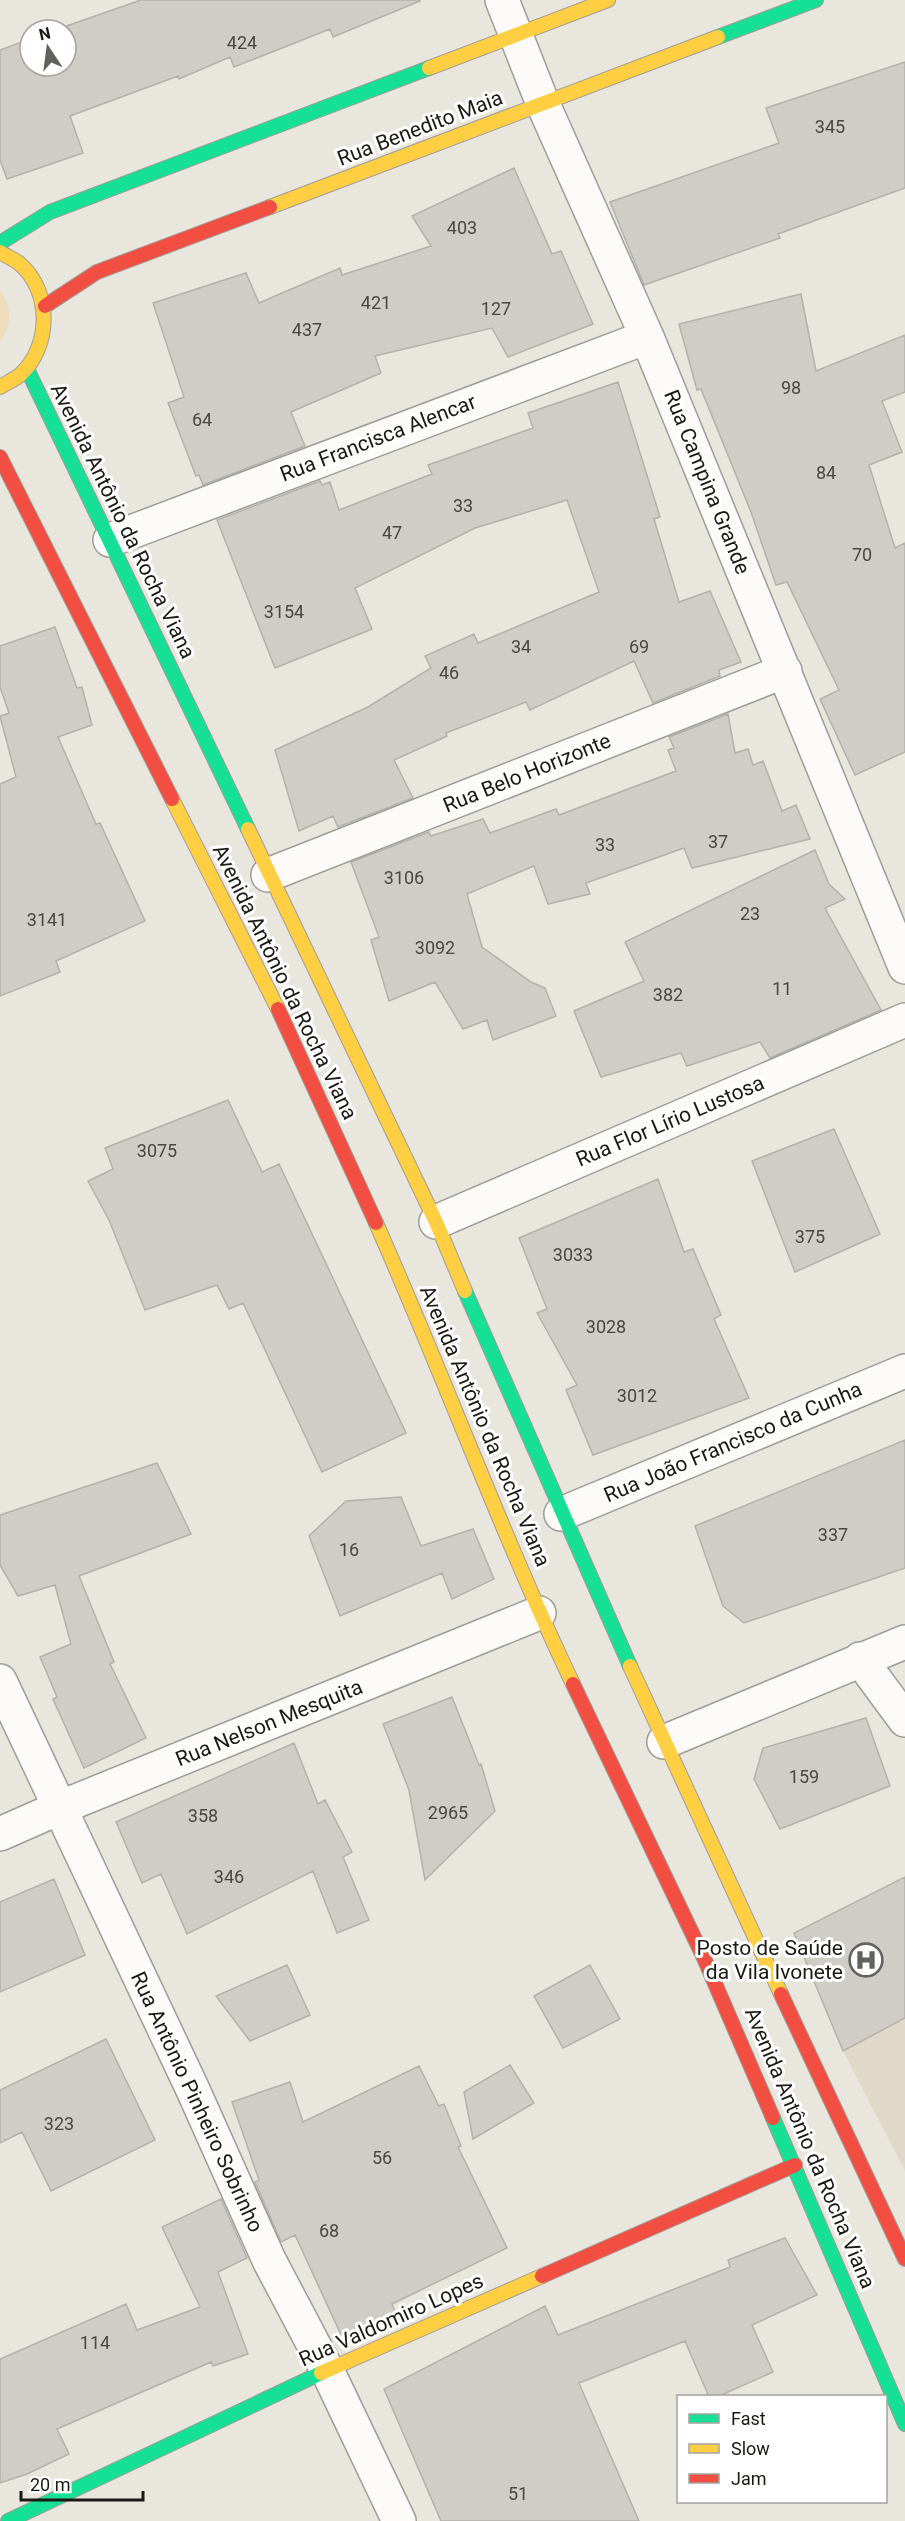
<svg xmlns="http://www.w3.org/2000/svg" width="905" height="2521" font-family="Roboto,sans-serif">
<rect width="100%" height="100%" fill="#e9e6de"/>
<path fill="#e0d9ca" d="M 905,2018 L 905,2171 L 843,2051 Z"/>
<path fill="#eeddb8" d="M 0,290 C 12,308 12,324 0,342 Z"/>
<path fill="#cfcdc6" stroke="#b3b1ab" stroke-width="1.5" d="M 141,0 L 420,0 L 420,1 L 333,37 L 330,29 L 234,67 L 230,57 L 179,79 L 178,76 L 70,116 L 83,153 L 7,179 L 0,160 L 0,50 L 30,39 L 30,66 L 66,66 L 66,30 L 55,30 Z
M 905,62 L 905,188 L 778,234 L 780,238 L 644,285 L 610,202 L 779,143 L 766,108 Z
M 514,168 L 552,254 L 561,251 L 593,324 L 508,357 L 492,328 L 375,356 L 381,373 L 291,412 L 305,446 L 203,485 L 199,475 L 196,476 L 168,403 L 184,397 L 153,303 L 246,273 L 259,303 L 340,268 L 342,275 L 431,246 L 412,216 Z
M 801,294 L 816,371 L 905,335 L 905,392 L 882,401 L 902,452 L 869,465 L 895,548 L 905,543 L 905,752 L 855,775 L 820,699 L 839,690 L 787,582 L 776,585 L 751,512 L 701,389 L 697,390 L 679,324 Z
M 618,382 L 660,517 L 654,519 L 679,602 L 710,591 L 741,662 L 719,670 L 720,676 L 653,703 L 634,661 L 530,710 L 526,702 L 446,733 L 447,736 L 394,760 L 413,798 L 338,827 L 333,816 L 299,831 L 275,750 L 368,707 L 431,668 L 425,656 L 474,634 L 478,643 L 599,592 L 567,500 L 475,528 L 355,588 L 372,629 L 275,668 L 217,520 L 320,481 L 322,485 L 330,482 L 339,510 L 432,474 L 428,465 L 533,428 L 528,413 Z
M 55,627 L 77,688 L 82,687 L 92,725 L 58,737 L 96,824 L 100,823 L 145,921 L 56,961 L 60,972 L 0,996 L 0,784 L 16,777 L 0,716 L 9,713 L 0,687 L 0,646 Z
M 728,714 L 735,753 L 748,749 L 753,765 L 763,761 L 782,811 L 796,805 L 810,839 L 692,868 L 684,848 L 586,883 L 590,894 L 548,904 L 534,866 L 467,894 L 482,947 L 531,982 L 545,988 L 556,1016 L 493,1040 L 487,1020 L 463,1029 L 435,982 L 389,1001 L 371,940 L 379,937 L 351,862 L 429,832 L 431,836 L 483,819 L 490,833 L 556,809 L 559,815 L 676,771 L 668,750 L 674,748 L 669,737 Z
M 815,850 L 829,884 L 845,899 L 825,908 L 881,1010 L 770,1058 L 760,1042 L 687,1066 L 681,1053 L 601,1077 L 574,1011 L 644,981 L 625,942 Z
M 228,1100 L 262,1172 L 279,1164 L 406,1433 L 322,1472 L 243,1303 L 229,1309 L 217,1285 L 145,1310 L 109,1220 L 88,1181 L 113,1169 L 105,1148 Z
M 834,1129 L 880,1234 L 795,1272 L 752,1161 Z
M 658,1179 L 684,1252 L 693,1249 L 721,1315 L 714,1319 L 749,1398 L 593,1455 L 566,1390 L 577,1385 L 537,1313 L 547,1309 L 519,1238 Z
M 905,1440 L 905,1568 L 744,1623 L 723,1606 L 695,1526 Z
M 157,1463 L 191,1534 L 79,1576 L 114,1662 L 110,1664 L 146,1738 L 84,1768 L 53,1699 L 57,1697 L 40,1657 L 71,1644 L 55,1585 L 18,1596 L 0,1565 L 0,1515 Z
M 401,1497 L 421,1546 L 473,1529 L 494,1579 L 452,1599 L 442,1573 L 340,1616 L 309,1536 L 346,1501 Z
M 452,1697 L 479,1765 L 481,1764 L 495,1811 L 425,1880 L 409,1790 L 383,1724 Z
M 866,1718 L 890,1786 L 780,1829 L 754,1779 L 763,1748 Z
M 294,1743 L 318,1804 L 325,1800 L 352,1852 L 343,1857 L 369,1920 L 337,1933 L 313,1871 L 187,1934 L 161,1874 L 142,1883 L 116,1822 Z
M 905,1877 L 905,2018 L 843,2051 L 794,1933 Z
M 54,1879 L 85,1955 L 0,1992 L 0,1902 Z
M 287,1965 L 310,2015 L 250,2041 L 216,1996 Z
M 590,1965 L 620,2019 L 563,2048 L 534,1996 Z
M 106,2039 L 155,2140 L 51,2191 L 22,2132 L 0,2143 L 0,2090 Z
M 510,2065 L 534,2103 L 473,2139 L 464,2092 Z
M 419,2066 L 439,2106 L 444,2104 L 461,2146 L 458,2147 L 507,2248 L 392,2304 L 395,2312 L 342,2337 L 295,2235 L 281,2242 L 255,2182 L 259,2180 L 232,2102 L 290,2082 L 303,2122 Z
M 221,2199 L 247,2258 L 218,2272 L 248,2354 L 213,2366 L 211,2362 L 57,2429 L 69,2454 L 27,2474 L 0,2483 L 0,2359 L 126,2304 L 137,2330 L 200,2307 L 162,2227 Z
M 785,2238 L 817,2295 L 752,2325 L 773,2372 L 717,2397 L 709,2397 L 685,2341 L 579,2383 L 639,2521 L 441,2521 L 384,2389 L 545,2306 L 558,2335 L 730,2267 L 728,2260 Z"/>
<g fill="none" stroke-linecap="round" stroke-linejoin="round">
<defs>
<path id="street" d="M 502,0 L 543,104 L 647,337 L 905,967
M 110,540 L 647,337
M 268,875 L 785,671
M 436,1222 L 905,1020
M 561,1514 L 905,1371
M 860,1659 L 905,1720
M 0,1681 L 193,2090 L 269,2260 L 327,2370 L 399,2521
M 664,1742 L 905,1642
M 0,1834 L 59,1808 L 539,1613"/>
<path id="fast" d="M 718,37 L 816,0
M 0,243 L 50,212 L 429,68
M 27,369 L 248,829
M 465,1291 L 630,1666
M 773,2118 L 905,2424
M 8,2521 L 321,2373"/>
<path id="slow" d="M 429,68 L 608,0
M 270,207 L 718,37
M 0,252 C 6,256 14,259 20,264 C 52,292 51,347 20,375 C 14,380 6,383 0,387
M 172,799 L 278,1009
M 248,829 L 436,1222 L 465,1291
M 376,1223 C 444,1376 501,1533 573,1684
M 630,1666 L 781,1994
M 321,2373 L 542,2276"/>
<path id="jam" d="M 45,306 L 97,272 L 270,207
M 0,457 L 172,799
M 278,1009 L 376,1223
M 573,1684 L 704,1958 L 773,2118
M 781,1994 L 905,2259
M 542,2276 L 795,2165"/>
</defs>
<use href="#street" stroke="#9f9d98" stroke-width="36"/>
<use href="#fast" stroke="#9f9d98" stroke-width="16"/>
<use href="#slow" stroke="#9f9d98" stroke-width="16"/>
<use href="#jam" stroke="#9f9d98" stroke-width="16"/>
<use href="#street" stroke="#fcfbfa" stroke-width="33"/>
<use href="#fast" stroke="#16e098" stroke-width="14"/>
<use href="#slow" stroke="#ffcf43" stroke-width="14"/>
<use href="#jam" stroke="#f24e42" stroke-width="14"/>
</g>
<defs>
<symbol id="hospital-ring" viewBox="-11 -11 22 22"><circle r="9.5" fill="#fff" stroke="#63615b" stroke-width="1.5"/><path d="M-5-5h3v3.5h4V-5h3V5h-3V1.5h-4V5h-3Z" fill="#63615b"/></symbol>
</defs>
<g fill-rule="evenodd">
<use href="#hospital-ring" x="847" y="1941" width="38" height="38"/>
</g>
<g text-anchor="middle" dominant-baseline="central" stroke-width="6" stroke-linejoin="round" paint-order="stroke">
<g font-size="18" fill="#494742">
<text x="242" y="42">424</text>
<text x="830" y="126">345</text>
<text x="462" y="227">403</text>
<text x="376" y="302">421</text>
<text x="496" y="308">127</text>
<text x="307" y="329">437</text>
<text x="791" y="387">98</text>
<text x="202" y="419">64</text>
<text x="826" y="472">84</text>
<text x="463" y="505">33</text>
<text x="392" y="532">47</text>
<text x="862" y="554">70</text>
<text x="284" y="611">3154</text>
<text x="521" y="646">34</text>
<text x="639" y="646">69</text>
<text x="449" y="672">46</text>
<text x="718" y="841">37</text>
<text x="605" y="844">33</text>
<text x="404" y="877">3106</text>
<text x="750" y="913">23</text>
<text x="47" y="919">3141</text>
<text x="435" y="947">3092</text>
<text x="782" y="988">11</text>
<text x="668" y="994">382</text>
<text x="157" y="1150">3075</text>
<text x="810" y="1236">375</text>
<text x="573" y="1254">3033</text>
<text x="606" y="1326">3028</text>
<text x="637" y="1395">3012</text>
<text x="833" y="1534">337</text>
<text x="349" y="1549">16</text>
<text x="804" y="1776">159</text>
<text x="448" y="1812">2965</text>
<text x="203" y="1815">358</text>
<text x="229" y="1876">346</text>
<text x="59" y="2123">323</text>
<text x="382" y="2157">56</text>
<text x="329" y="2230">68</text>
<text x="95" y="2342">114</text>
<text x="518" y="2493">51</text>
</g>
<g font-size="21" fill="#1b1914" stroke="#fff">
<text transform="translate(420 128) rotate(-21)">Rua Benedito Maia</text>
<text transform="translate(378 438) rotate(-21)">Rua Francisca Alencar</text>
<text transform="translate(707 482) rotate(68)">Rua Campina Grande</text>
<text transform="translate(123 521) rotate(64)">Avenida Antônio da Rocha Viana</text>
<text transform="translate(527 773) rotate(-22)">Rua Belo Horizonte</text>
<text transform="translate(285 982) rotate(64)">Avenida Antônio da Rocha Viana</text>
<text transform="translate(670 1121) rotate(-23)">Rua Flor Lírio Lustosa</text>
<text transform="translate(485 1426) rotate(67)">Avenida Antônio da Rocha Viana</text>
<text transform="translate(733 1442) rotate(-23)">Rua João Francisco da Cunha</text>
<text transform="translate(269 1723) rotate(-22)">Rua Nelson Mesquita</text>
<text transform="translate(197 2102) rotate(65)">Rua Antônio Pinheiro Sobrinho</text>
<text transform="translate(810 2148) rotate(67)">Avenida Antônio da Rocha Viana</text>
<text transform="translate(391 2320) rotate(-24)">Rua Valdomiro Lopes</text>
</g>
<g font-size="21" fill="#1b1914" stroke="#fff" text-anchor="end">
<text x="843" y="1948">Posto de Saúde<tspan x="843" dy="24">da Vila Ivonete</tspan></text>
</g>
</g>
<rect x="677" y="2395" width="210" height="108" fill="#ffffff" stroke="#a4a3a1" stroke-width="1.5"/>
<rect x="689" y="2414" width="30" height="9" fill="#16e098" stroke="#a4a3a1" stroke-width="1.5"/>
<text x="731" y="2425" font-size="18" fill="#1b1914">Fast</text>
<rect x="689" y="2444" width="30" height="9" fill="#ffcf43" stroke="#a4a3a1" stroke-width="1.5"/>
<text x="731" y="2455" font-size="18" fill="#1b1914">Slow</text>
<rect x="689" y="2474" width="30" height="9" fill="#f24e42" stroke="#a4a3a1" stroke-width="1.5"/>
<text x="731" y="2485" font-size="18" fill="#1b1914">Jam</text>
<g transform="translate(48 48) rotate(347)"><circle r="28" fill="#ffffff" stroke="#a4a3a1" stroke-width="1.5"/>
<path d="M0-4.5L10 22L0 15L-10 22Z" fill="#63615b"/>
<text y="-9" font-size="16" font-weight="bold" text-anchor="middle" fill="#1b1914">N</text>
</g>
<path d="M21 2491v9h122v-9" fill="none" stroke="#1b1914" stroke-width="3"/>
<text x="30" y="2491" font-size="18" fill="#1b1914" stroke="#ffffff" stroke-width="4.5" paint-order="stroke">20 m</text>
</svg>
